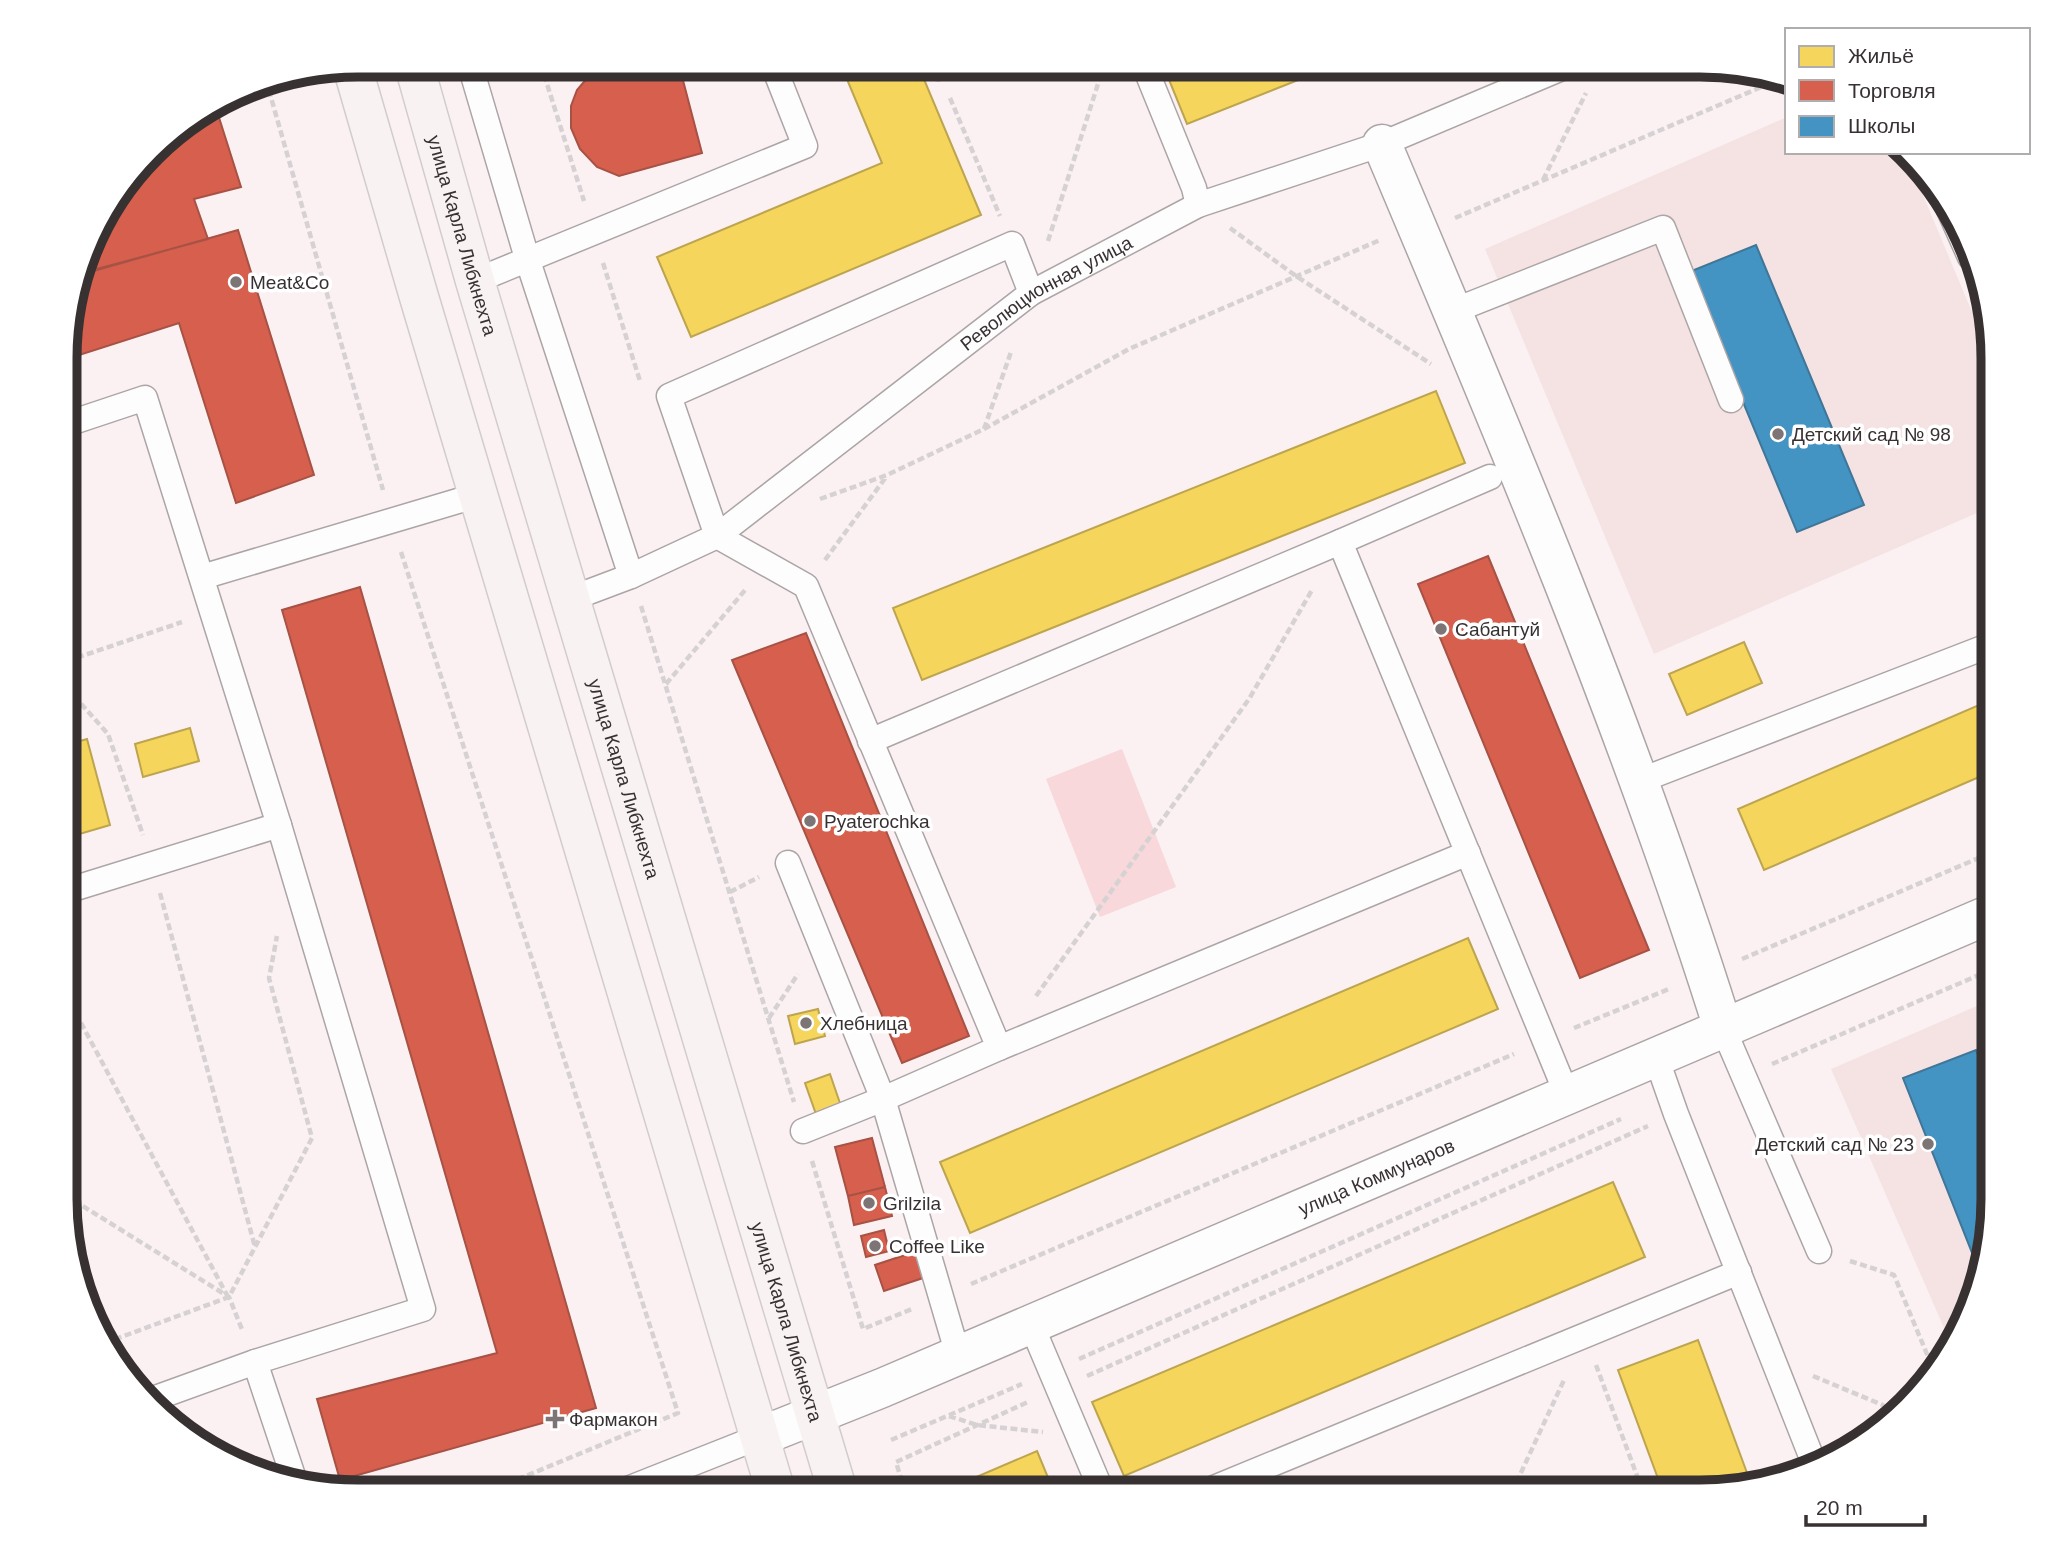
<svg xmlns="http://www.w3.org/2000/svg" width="2058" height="1557" font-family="Helvetica,sans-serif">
<rect width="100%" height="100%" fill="#fbf1f2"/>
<path fill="#f5e3e4" d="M 1787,117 L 1787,152 L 1905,152 L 1993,362 L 1993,506 L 1654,654 L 1485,249 Z
M 1993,999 L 1993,1219 L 1971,1312 L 1951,1344 L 1831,1069 Z"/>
<path fill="#f8d8da" d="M 1122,749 L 1176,887 L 1100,917 L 1046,779 Z"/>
<path fill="#f6d55c" stroke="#bda44f" stroke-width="2" d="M 841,65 L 918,65 L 981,215 L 691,337 L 657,257 L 882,163 Z
M 1163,65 L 1336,65 L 1187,124 Z
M 1436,391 L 1465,463 L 922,680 L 893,608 Z
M 1744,642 L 1762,683 L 1687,715 L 1669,674 Z
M 1993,699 L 1993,771 L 1764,870 L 1738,809 Z
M 190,728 L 199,761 L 143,777 L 135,744 Z
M 87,739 L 110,825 L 66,838 L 66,745 Z
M 1468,938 L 1498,1009 L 970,1233 L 940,1162 Z
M 818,1009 L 825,1036 L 795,1044 L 788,1016 Z
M 830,1074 L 842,1109 L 817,1117 L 805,1083 Z
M 1613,1182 L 1645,1257 L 1124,1476 L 1092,1402 Z
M 1698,1340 L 1750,1481 L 1700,1492 L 1663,1492 L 1618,1370 Z
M 1037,1451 L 1054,1492 L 964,1492 L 960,1484 Z"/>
<path fill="#d6604d" stroke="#a75245" stroke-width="2" d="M 565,65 L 679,65 L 702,153 L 619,176 L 597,167 L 580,149 L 571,128 L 571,106 L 577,90 L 589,76 Z
M 216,108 L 241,187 L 194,199 L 208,239 L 97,269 L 91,249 L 104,212 L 165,137 Z
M 238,230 L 314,475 L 236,503 L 179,323 L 67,359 L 67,319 L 83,274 Z
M 1488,556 L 1649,950 L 1580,978 L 1418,584 Z
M 360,587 L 596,1408 L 340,1480 L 317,1399 L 497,1353 L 282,610 Z
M 806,633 L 969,1036 L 902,1063 L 732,660 Z
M 872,1138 L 885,1187 L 848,1196 L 835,1147 Z
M 885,1187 L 892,1216 L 854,1225 L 848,1196 Z
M 884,1230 L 889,1251 L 866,1257 L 861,1236 Z
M 923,1249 L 932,1275 L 884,1291 L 875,1265 Z"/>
<path fill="#4393c3" stroke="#407698" stroke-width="2" d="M 1756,245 L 1864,505 L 1797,532 L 1689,272 Z
M 1976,1050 L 1993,1093 L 1993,1219 L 1980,1273 L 1903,1078 Z"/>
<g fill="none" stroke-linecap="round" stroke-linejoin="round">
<defs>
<g id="service">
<path d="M 470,65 L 527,258 L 631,576"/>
<path d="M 937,65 L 938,68 L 947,65"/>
<path d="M 1144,65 L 1194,188 L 1198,205"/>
<path d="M 1949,210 L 1970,257"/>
<path d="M 475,281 L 805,146 L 773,65"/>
<path d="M 1453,311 L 1663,228 L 1731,400"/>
<path d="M 67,424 L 145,398 L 279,825 L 423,1309 L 255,1362 L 295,1482"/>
<path d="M 1340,542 L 1490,477"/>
<path d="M 202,577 L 478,495"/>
<path id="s1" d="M 570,599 L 631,576 L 717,536 L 1031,293 L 1198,205 L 1382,144 L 1569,65"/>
<path d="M 870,741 L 1340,542 L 1567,1095"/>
<path d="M 1639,781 L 1993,644"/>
<path d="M 788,863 L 883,1099 L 958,1355"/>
<path d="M 66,891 L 279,825"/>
<path d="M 1723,1028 L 1819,1251"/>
<path d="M 999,1048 L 1468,853"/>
<path d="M 1656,1057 L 1676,1114 L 1815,1466"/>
<path d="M 803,1131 L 883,1099 L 999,1048 L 806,586 L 717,536 L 669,396 L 1012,244 L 1031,293"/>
<path d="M 1031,1324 L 1102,1492"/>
<path d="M 150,1400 L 255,1362"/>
<path d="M 620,1492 L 759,1437"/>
<path d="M 1204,1492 L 1739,1272"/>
</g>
<path id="minor" d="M 1382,144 C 1505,435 1628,726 1723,1028"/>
<g id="tertiary">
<path id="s2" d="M 759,1437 L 882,1388 L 1993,913"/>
</g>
<g id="primary">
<path id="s3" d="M 414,65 L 475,281 L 838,1492"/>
<path d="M 352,66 L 419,297 L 776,1492"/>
</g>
</defs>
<use href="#service" stroke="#aca5a6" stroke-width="27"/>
<use href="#minor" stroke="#aca5a6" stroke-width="41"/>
<use href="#tertiary" stroke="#aca5a6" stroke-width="41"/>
<use href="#primary" stroke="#d2cdcd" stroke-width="41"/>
<path stroke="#d6d2d3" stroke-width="4.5" stroke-dasharray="7 3.5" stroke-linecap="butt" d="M 541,65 L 584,201
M 266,80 L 383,490
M 950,98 L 1000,216
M 1543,180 L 1586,93
M 1455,218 L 1780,79
M 1230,228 L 1296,276 L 1431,364
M 1048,241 L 1104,65
M 603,263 L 640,381
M 984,429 L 1011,352
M 820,499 L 887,475 L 984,429 L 1129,349 L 1380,240
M 401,552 L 678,1413 L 487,1492
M 825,560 L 886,477
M 641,606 L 794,1102
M 67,661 L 182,622
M 666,684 L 746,589
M 67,688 L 108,734 L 143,835
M 730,892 L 759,877
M 160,893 L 255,1247
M 1742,959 L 1993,852
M 66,995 L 228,1297
M 1036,996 L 1249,699 L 1312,590
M 769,1018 L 798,974
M 1574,1028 L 1669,989
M 1772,1064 L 1993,969
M 812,1161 L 863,1329 L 912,1309
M 65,1195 L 229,1297 L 243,1332
M 1850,1261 L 1894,1275 L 1934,1371
M 971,1284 L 1514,1054
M 105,1343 L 229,1297 L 312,1138 L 269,978 L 277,936
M 1079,1359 L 1621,1119
M 1596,1365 L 1643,1492
M 1087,1376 L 1648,1126
M 1813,1376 L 1897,1411
M 949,1416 L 977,1425 L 1043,1432
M 891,1440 L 1022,1384
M 1306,1486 L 1318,1492
M 905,1492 L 896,1462 L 1028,1402
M 1512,1492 L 1564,1380"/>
<use href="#service" stroke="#fefdfd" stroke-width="24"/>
<use href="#minor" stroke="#fefdfd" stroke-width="38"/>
<use href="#tertiary" stroke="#fefdfd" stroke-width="38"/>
<use href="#primary" stroke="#f8f2f2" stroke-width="38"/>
</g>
<g fill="#7c7475" stroke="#fff" stroke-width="2.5">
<circle cx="236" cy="282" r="7"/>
<circle cx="1778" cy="434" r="7"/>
<circle cx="1441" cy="629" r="7"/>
<circle cx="810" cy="821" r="7"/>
<circle cx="806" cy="1023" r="7"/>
<circle cx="1928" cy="1144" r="7"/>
<circle cx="869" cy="1203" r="7"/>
<circle cx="875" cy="1246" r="7"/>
<path d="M551.5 1408.5h7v7h7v7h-7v7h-7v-7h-7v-7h7z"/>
</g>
<g text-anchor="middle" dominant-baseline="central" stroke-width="7" stroke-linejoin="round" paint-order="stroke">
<g font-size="19" fill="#383132" stroke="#fff">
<text stroke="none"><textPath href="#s3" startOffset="177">улица Карла Либкнехта</textPath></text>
<text stroke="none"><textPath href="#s1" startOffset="570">Революционная улица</textPath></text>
<text stroke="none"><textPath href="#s3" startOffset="744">улица Карла Либкнехта</textPath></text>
<text stroke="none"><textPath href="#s2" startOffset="670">улица Коммунаров</textPath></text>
<text stroke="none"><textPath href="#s3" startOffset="1311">улица Карла Либкнехта</textPath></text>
</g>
<g font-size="19" fill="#383132" stroke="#fff" text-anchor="start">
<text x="250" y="282">Meat&amp;Co</text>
<text x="1792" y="434">Детский сад № 98</text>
<text x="1455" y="629">Сабантуй</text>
<text x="824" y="821">Pyaterochka</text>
<text x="820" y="1023">Хлебница</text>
<text x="1914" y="1144" text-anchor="end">Детский сад № 23</text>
<text x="883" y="1203">Grilzila</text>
<text x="889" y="1246">Coffee Like</text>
<text x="569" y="1419">Фармакон</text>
</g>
</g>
<path d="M0 0H2058V1557H0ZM358 77H1700A281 281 0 0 1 1981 358V1199A281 281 0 0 1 1700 1480H358A281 281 0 0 1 77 1199V358A281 281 0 0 1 358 77Z" fill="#fff" fill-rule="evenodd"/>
<path fill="none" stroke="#383132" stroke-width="9" d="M358 77H1700A281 281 0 0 1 1981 358V1199A281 281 0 0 1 1700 1480H358A281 281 0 0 1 77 1199V358A281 281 0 0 1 358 77Z"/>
<rect x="1785" y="28" width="245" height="126" fill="#ffffff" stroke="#afadad" stroke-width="2"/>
<rect x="1799" y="46" width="35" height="21" fill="#f6d55c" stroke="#afadad" stroke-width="2"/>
<text x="1848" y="63" font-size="21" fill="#383132">Жильё</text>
<rect x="1799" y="80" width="35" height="21" fill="#d6604d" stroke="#afadad" stroke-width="2"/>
<text x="1848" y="98" font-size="21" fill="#383132">Торговля</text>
<rect x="1799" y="116" width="35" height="21" fill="#4393c3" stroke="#afadad" stroke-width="2"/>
<text x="1848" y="133" font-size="21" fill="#383132">Школы</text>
<path d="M1806 1515v10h119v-10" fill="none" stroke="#383132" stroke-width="3.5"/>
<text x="1816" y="1515" font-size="21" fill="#383132" stroke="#ffffff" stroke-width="5" paint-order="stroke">20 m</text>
</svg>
